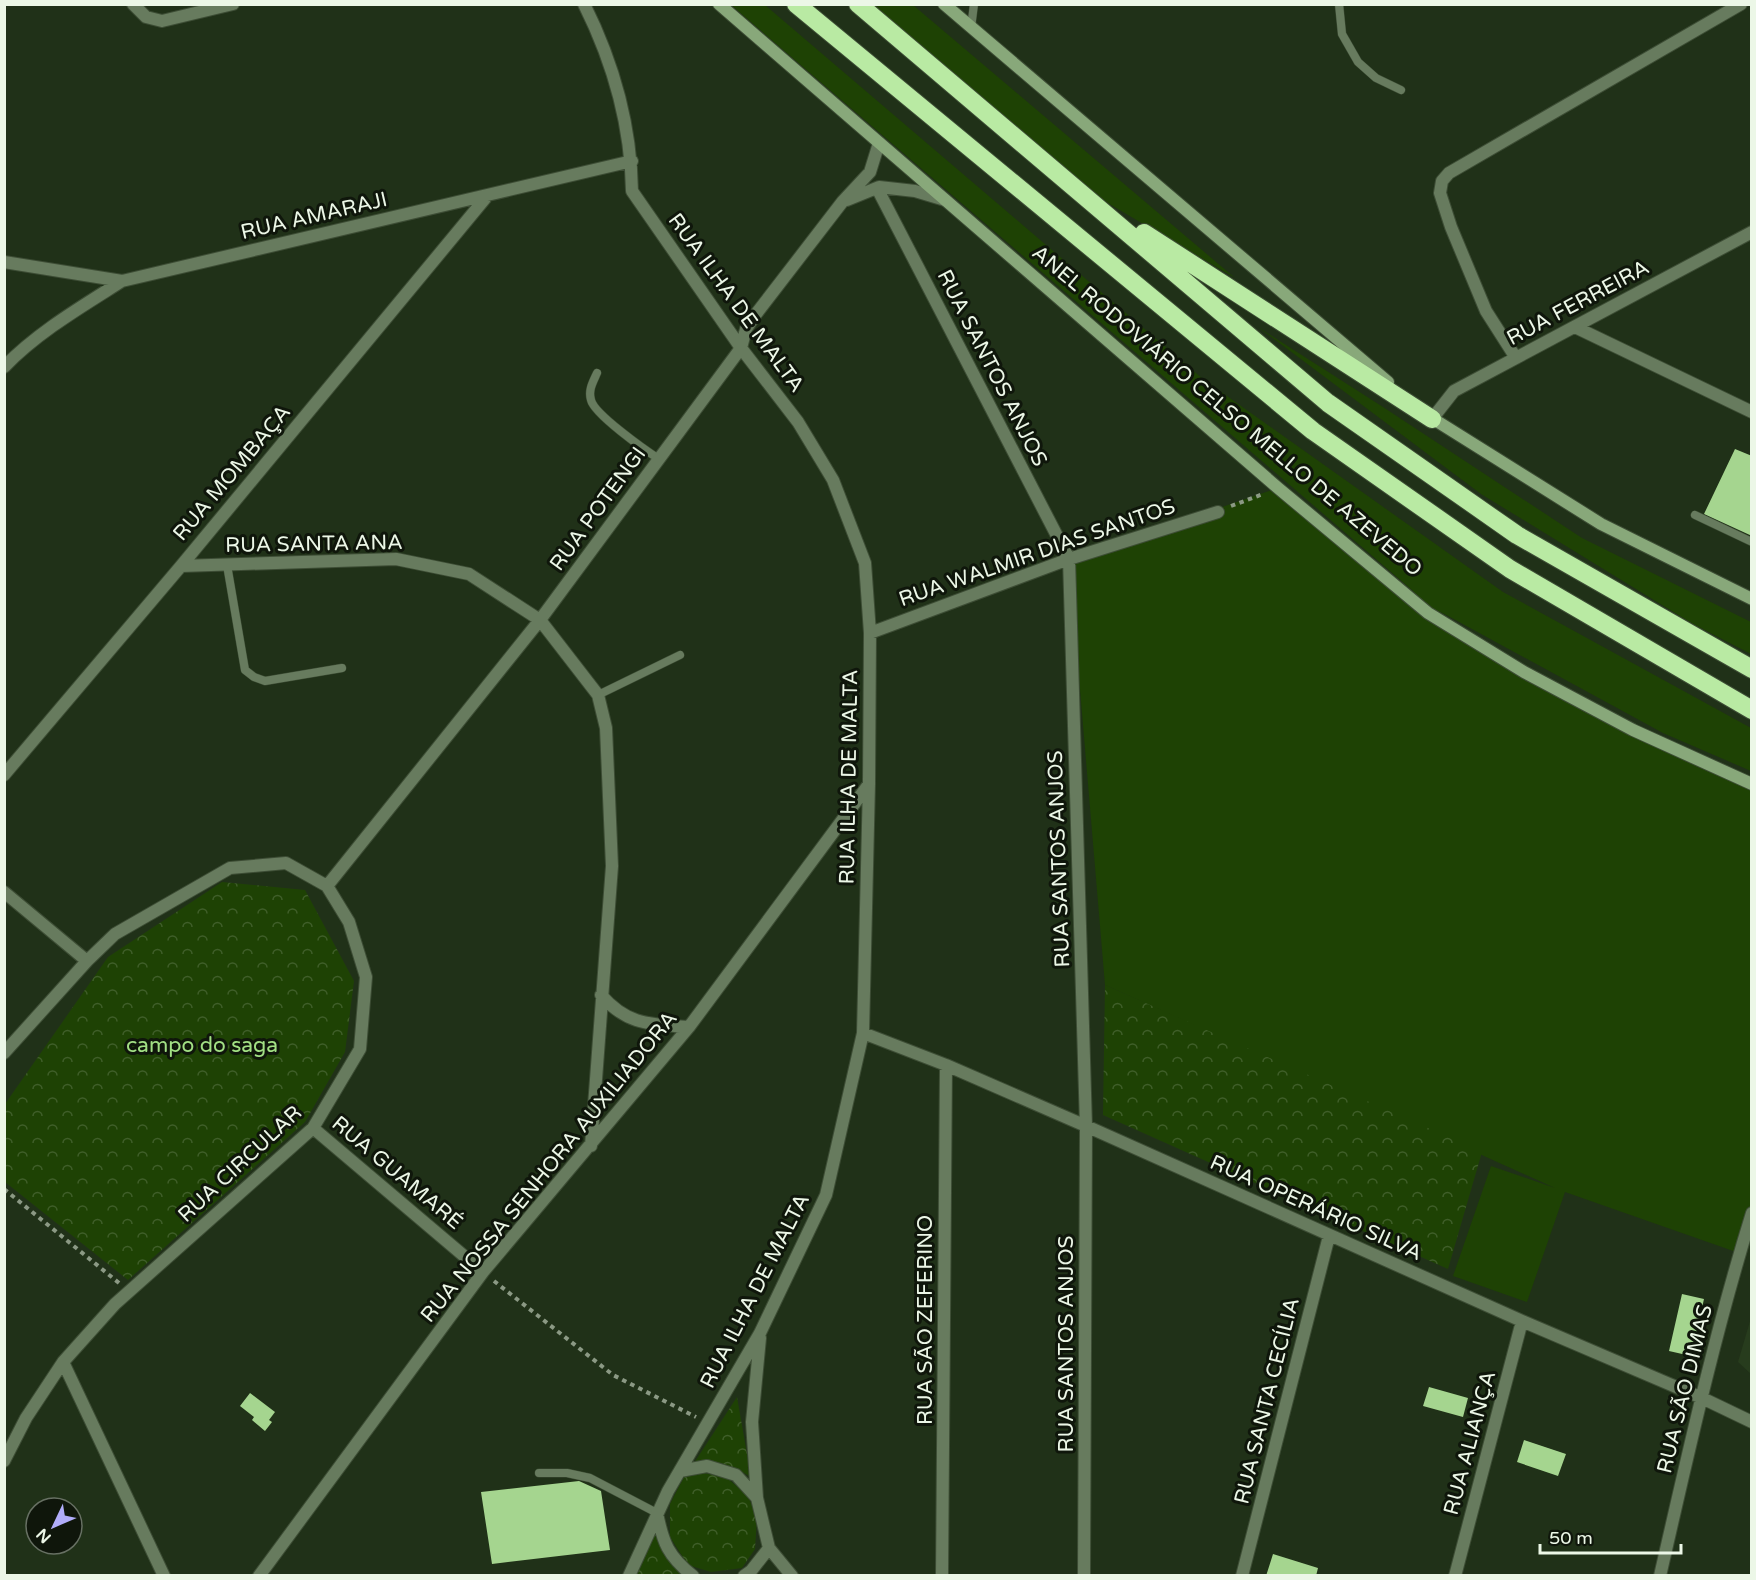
<svg xmlns="http://www.w3.org/2000/svg" width="1756" height="1580" font-family="'Varela Round',sans-serif">
<defs>
<pattern id="park-crowns" width="20" height="18" patternUnits="userSpaceOnUse" patternTransform="scale(1.5)"><rect width="20" height="18" fill="#1e4204"/><path d="M2 6a3 3 0 1 1 6 0M12 15a3 3 0 1 1 6 0" fill="none" stroke="#3f5e29"/></pattern>
</defs>
<rect width="100%" height="100%" fill="#203118"/>
<path fill="#273c1d" d="M 1751,1318 L 1751,1374 L 1738,1362 Z"/>
<path fill="#1e4204" d="M 731,5 L 765,5 L 1203,379 L 1503,592 L 1751,728 L 1751,771 L 1663,733 L 1439,611 L 1524,672 L 1751,784 L 1752,1212 L 1739,1253 L 1565,1192 L 1527,1302 L 1453,1276 L 1491,1166 L 1555,1188 L 1105,985 L 1069,559 L 1278,488 L 1419,596 Z
M 870,5 L 913,5 L 1235,278 L 1106,202 Z
M 1258,327 L 1383,407 L 1582,538 L 1751,622 L 1751,654 L 1693,624 L 1481,494 Z"/>
<path fill="url(#park-crowns)" d="M 222,882 L 305,890 L 354,981 L 345,1052 L 305,1122 L 128,1280 L 5,1182 L 5,1104 L 108,957 Z
M 1105,985 L 1482,1152 L 1448,1269 L 1103,1115 Z
M 737,1397 L 751,1477 C 732,1466 715,1458 694,1463 Z
M 704,1473 L 727,1478 L 748,1496 L 757,1518 L 755,1549 L 742,1568 L 711,1572 L 688,1565 L 670,1537 L 670,1504 L 685,1475 Z
M 655,1529 C 659,1547 668,1565 683,1575 L 634,1576 Z"/>
<path fill="#a5d58f" d="M 1735,449 L 1752,456 L 1752,536 L 1704,514 Z
M 1682,1294 L 1704,1299 L 1691,1356 L 1669,1351 Z
M 1429,1387 L 1468,1398 L 1463,1417 L 1423,1406 Z
M 250,1393 L 275,1412 L 269,1420 L 272,1422 L 265,1431 L 252,1420 L 254,1417 L 240,1406 Z
M 1524,1440 L 1566,1454 L 1558,1476 L 1517,1462 Z
M 579,1481 L 601,1491 L 610,1550 L 492,1564 L 481,1492 Z
M 1273,1554 L 1318,1568 L 1316,1576 L 1266,1576 Z"/>
<g fill="none" stroke-linecap="round" stroke-linejoin="round">
<defs>
<path id="service" d="M 1339,4 L 1342,34 L 1358,62 L 1376,78 L 1401,90
M 971,28 L 974,4
M 597,373 C 593,382 588,390 591,400 C 594,414 645,450 659,459
M 1695,515 L 1752,542
M 227,565 L 245,670 L 254,677 L 265,681 L 342,668
M 598,695 L 680,655
M 539,1473 L 567,1473 L 590,1478 L 657,1513"/>
<path id="minor" d="M 133,4 L 146,17 L 162,21 L 233,4
M 584,4 C 613,62 631,127 632,191 L 741,348 L 798,422 L 833,480 L 865,563 L 870,633 L 869,784 L 863,1033 L 826,1195 L 760,1333 L 668,1491 L 629,1576
M 877,188 L 1069,559 L 1086,1126 L 1084,1576
M 847,200 L 879,187 L 915,191 L 945,200
M 4,262 L 122,281 L 632,161
M 1575,327 L 1752,412
M 1516,358 L 1486,311 L 1451,227 L 1440,193 L 1442,181 L 1449,173 L 1741,4
M 4,367 C 38,332 81,307 122,281
M 1432,419 L 1454,391 L 1752,232
M 181,566 L 396,559 L 469,574 L 540,620 L 598,695 L 606,728 L 612,866 L 591,1146
M 870,633 L 1069,559 L 1218,512
M 4,775 L 181,566 L 488,195
M 327,886 L 540,620 L 741,348 L 746,329 L 756,314 L 843,201 L 870,172 L 879,143
M 4,892 L 87,961
M 601,995 C 628,1026 651,1024 689,1027
M 863,1033 L 946,1065 L 1086,1126 L 1522,1321 L 1702,1398 L 1752,1422
M 4,1053 L 87,961 L 115,934 L 230,868 L 286,863 L 327,886 L 349,922 L 366,977 L 360,1049 L 313,1128 L 115,1304 L 63,1362 L 26,1418 L 4,1461
M 313,1128 L 483,1272
M 760,1338 L 752,1422 L 757,1498 L 769,1548 L 792,1576
M 63,1362 L 164,1576
M 680,1471 L 707,1466 L 736,1475 L 757,1498
M 657,1513 C 663,1543 668,1556 693,1576
M 259,1576 L 483,1272 L 689,1027 L 869,784
M 744,1576 L 751,1571 L 769,1548
M 942,1576 L 946,1065
M 1242,1576 L 1329,1236
M 1455,1576 L 1522,1321
M 1660,1576 C 1688,1454 1715,1332 1752,1213"/>
<path id="secondary" d="M 719,4 L 1278,488 L 1428,613 L 1524,672 L 1633,730 L 1752,784
M 944,4 L 1388,382
M 1427,415 L 1601,524 L 1752,599"/>
<path id="motorway" d="M 796,4 L 1313,431 L 1510,569 L 1752,710
M 858,4 L 1328,403 L 1517,535 L 1752,669
M 1144,233 L 1432,419"/>
</defs>
<use href="#service" stroke="#3d4d35" stroke-width="9"/>
<use href="#minor" stroke="#3d4d35" stroke-width="14"/>
<use href="#secondary" stroke="#3d4d35" stroke-width="14"/>
<use href="#motorway" stroke="#3d4d35" stroke-width="20"/>
<path stroke="#8b9984" stroke-width="4" stroke-dasharray="4.5 4.5" stroke-linecap="butt" d="M 1231,506 L 1263,494
M 4,1189 L 119,1283
M 494,1281 L 613,1375 L 696,1417"/>
<use href="#service" stroke="#677b5e" stroke-width="8"/>
<use href="#minor" stroke="#677b5e" stroke-width="12"/>
<use href="#secondary" stroke="#88a87a" stroke-width="12"/>
<use href="#motorway" stroke="#b9eaa3" stroke-width="18"/>
</g>
<g text-anchor="middle" dominant-baseline="central" stroke-width="6" stroke-linejoin="round" paint-order="stroke">
<g font-size="21" fill="#ecf7e7" stroke="#0f160b">
<text transform="translate(314 216) rotate(-13)">RUA AMARAJI</text>
<text transform="translate(736 303) rotate(54)">RUA ILHA DE MALTA</text>
<text transform="translate(1578 303) rotate(-28)">RUA FERREIRA</text>
<text transform="translate(992 368) rotate(63)">RUA SANTOS ANJOS</text>
<text transform="translate(1227 411) rotate(40)">ANEL RODOVIÁRIO CELSO MELLO DE AZEVEDO</text>
<text transform="translate(232 473) rotate(-50)">RUA MOMBAÇA</text>
<text transform="translate(598 509) rotate(-54)">RUA POTENGI</text>
<text transform="translate(314 544) rotate(-1)">RUA SANTA ANA</text>
<text transform="translate(1037 553) rotate(-19)">RUA WALMIR DIAS SANTOS</text>
<text transform="translate(849 777) rotate(-89)">RUA ILHA DE MALTA</text>
<text transform="translate(1059 859) rotate(-92)">RUA SANTOS ANJOS</text>
<text transform="translate(240 1164) rotate(-43)">RUA CIRCULAR</text>
<text transform="translate(549 1167) rotate(-51)">RUA NOSSA SENHORA AUXILIADORA</text>
<text transform="translate(397 1173) rotate(40)">RUA GUAMARÉ</text>
<text transform="translate(1316 1208) rotate(24)">RUA OPERÁRIO SILVA</text>
<text transform="translate(755 1291) rotate(-63)">RUA ILHA DE MALTA</text>
<text transform="translate(925 1320) rotate(-90)">RUA SÃO ZEFERINO</text>
<text transform="translate(1066 1344) rotate(-90)">RUA SANTOS ANJOS</text>
<text transform="translate(1685 1389) rotate(-76)">RUA SÃO DIMAS</text>
<text transform="translate(1267 1401) rotate(-76)">RUA SANTA CECÍLIA</text>
<text transform="translate(1470 1443) rotate(-75)">RUA ALIANÇA</text>
</g>
<g font-size="21" fill="#a2e084" stroke="#0f160b">
<text x="202" y="1045">campo do saga</text>
</g>
</g>
<rect width="1756" height="1580" fill="none" stroke="#ecf7e7" stroke-width="12"/>
<g transform="translate(54 1526) rotate(226)"><circle r="28" fill="#0f160b" stroke="#677063" stroke-width="1.5"/>
<path d="M0-4.5L10 22L0 15L-10 22Z" fill="#b1adfa"/>
<text y="-9" font-size="16" font-weight="bold" text-anchor="middle" fill="#ecf7e7">N</text>
</g>
<path d="M1540 1544v9h141v-9" fill="none" stroke="#ecf7e7" stroke-width="3"/>
<text x="1549" y="1544" font-size="18" fill="#ecf7e7" stroke="#0f160b" stroke-width="4.5" paint-order="stroke">50 m</text>
</svg>
